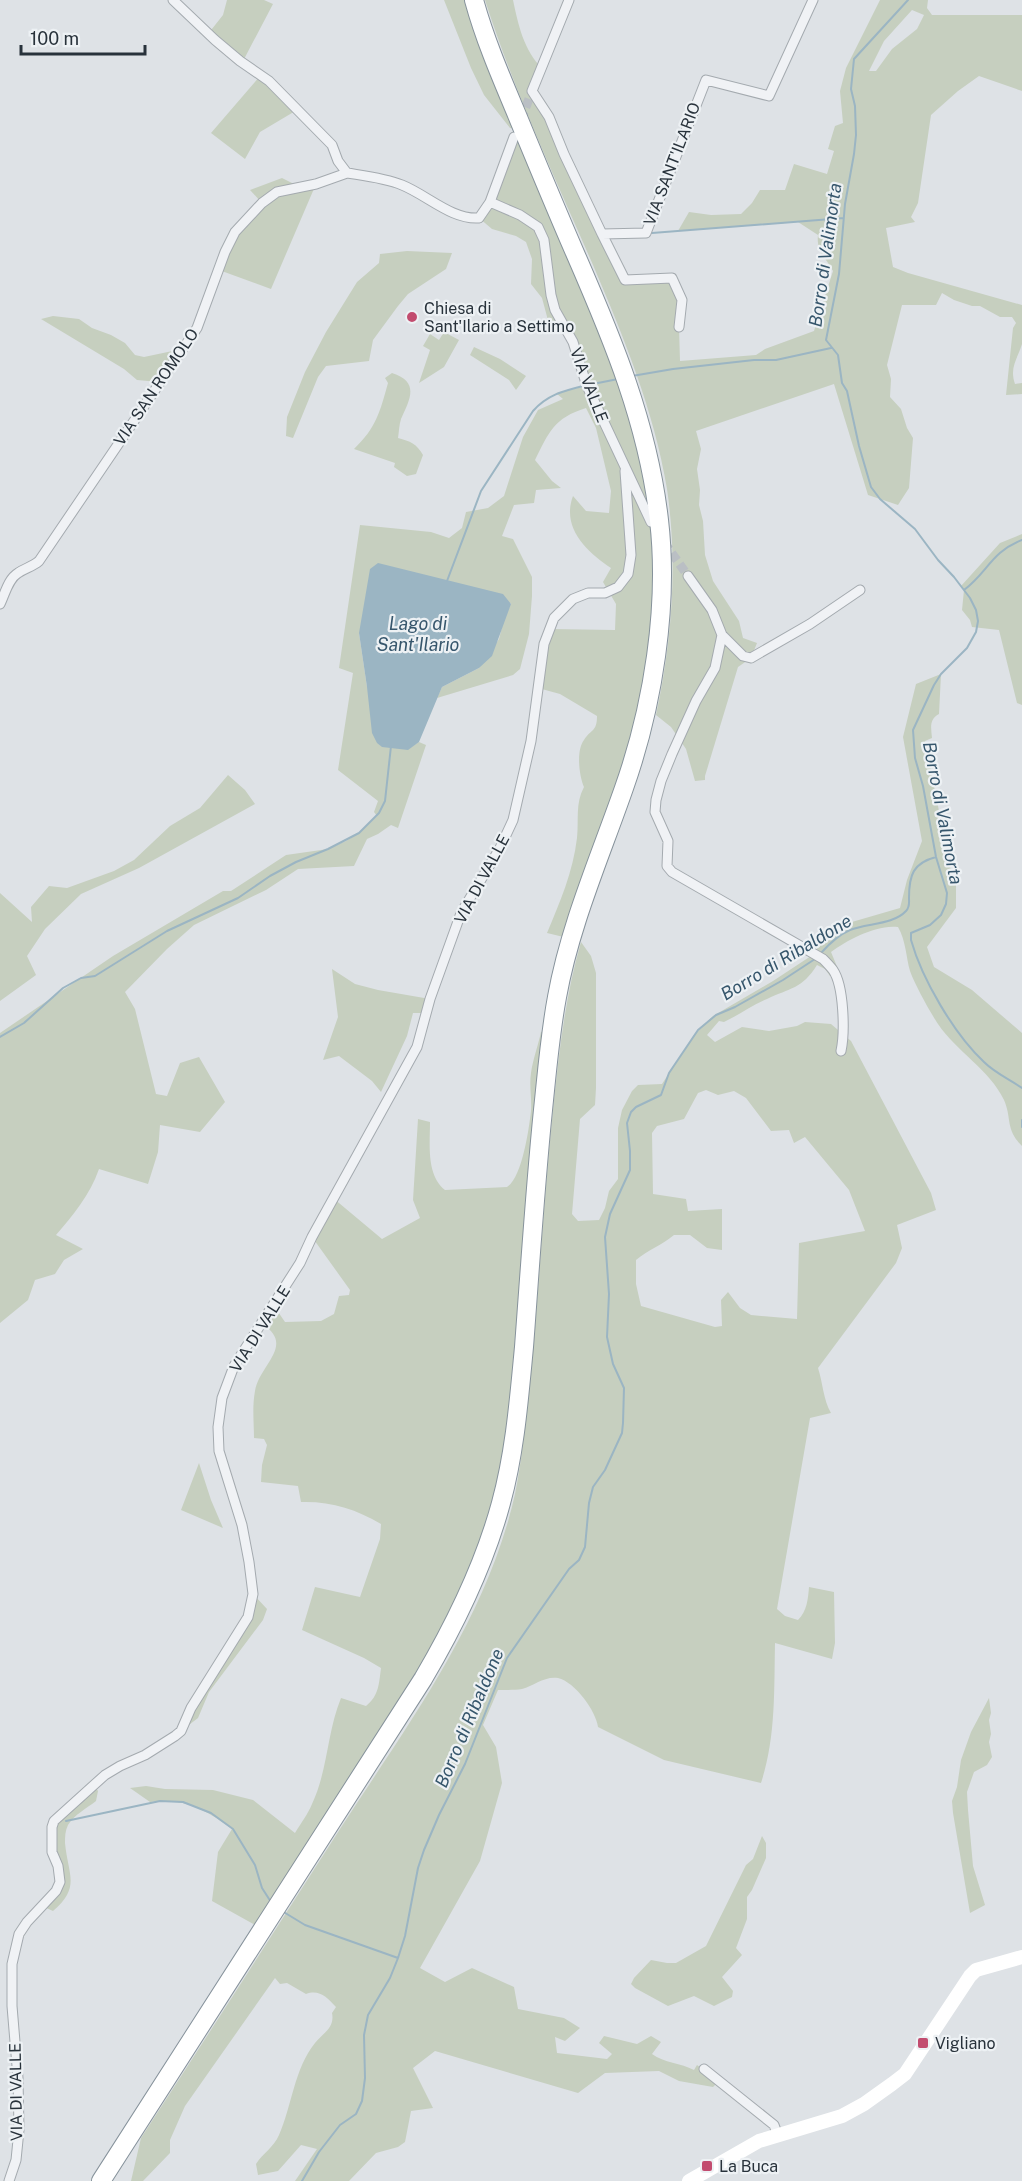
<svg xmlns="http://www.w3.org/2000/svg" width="1022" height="2181" font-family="'Public Sans',sans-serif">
<rect width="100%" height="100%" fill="#dee2e6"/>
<path fill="#c6cfbf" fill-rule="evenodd" d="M 227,0 L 264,0 L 273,4 L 242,63 L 208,34 L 223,15 Z
M 444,0 L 474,0 L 649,458 L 657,645 L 572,939 L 547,933 C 560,902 573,872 577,838 C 579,820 575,804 584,787 C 579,776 576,750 584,740 C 591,729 597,732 597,716 L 560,694 L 538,688 L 550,629 L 615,630 L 616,604 L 603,582 L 611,568 C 587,552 561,528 573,496 L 586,511 L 609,513 L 611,491 L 596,428 L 586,408 C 554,418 549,432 535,460 L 552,481 L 561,488 L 536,490 L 534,503 L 514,505 L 502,536 L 513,539 L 532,577 L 532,596 L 529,634 L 520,669 L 513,675 L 437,698 L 442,687 L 479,668 L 499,639 L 503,623 L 511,603 L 359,633 L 367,687 L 408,749 L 419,742 L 426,745 L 398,828 L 391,825 L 378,834 L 367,839 L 354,866 L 298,869 L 266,890 L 194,925 L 167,949 L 125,992 L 135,1009 L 156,1094 L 167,1096 L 180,1063 L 199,1057 L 225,1102 L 200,1132 L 160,1125 L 158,1152 L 148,1184 L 99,1169 C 90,1195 73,1215 56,1235 L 83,1249 L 64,1260 L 55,1274 L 35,1280 L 28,1300 L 0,1323 L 0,1033 L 113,956 L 223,891 L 231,891 L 286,855 L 328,849 L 346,841 L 359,833 L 377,816 L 374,812 L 378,801 L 338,770 L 353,673 L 339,668 L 360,525 L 431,532 L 449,538 L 462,528 L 466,512 L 488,508 L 504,496 L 523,437 L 538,410 L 563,399 L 556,393 L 587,386 L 573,342 L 549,324 L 542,298 L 531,284 L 532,259 L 526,242 L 516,236 L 492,229 L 479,218 L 516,129 L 510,128 L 484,95 L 471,68 Z
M 485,0 L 513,0 C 518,24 524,51 542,68 L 532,92 L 625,280 L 672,278 L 682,300 L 679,327 L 680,361 L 756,355 L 765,349 L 814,331 L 833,271 C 826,258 816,251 818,235 L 798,222 L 678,231 L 689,212 L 711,215 L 741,214 L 752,203 L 760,190 L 785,190 L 794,164 L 827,174 L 834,151 L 828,149 L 835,126 L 843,123 L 840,91 L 846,68 L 880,0 L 928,0 L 927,8 L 932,15 L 1022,15 L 1022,91 L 979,76 L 958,91 L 931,115 L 918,203 L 911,217 L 915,222 L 886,228 L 893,267 L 908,273 L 1022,305 C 1022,315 1022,335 1022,344 C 1018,358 1009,367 1015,384 L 1022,383 L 1022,394 L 1006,395 L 1013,328 L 1016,323 L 1012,317 L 1000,317 L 980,306 L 972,306 L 954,300 L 942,293 L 936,305 L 902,305 L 887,365 L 891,379 L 890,397 L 901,409 L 907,428 L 913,438 L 909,488 L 898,505 L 868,495 L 834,384 L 696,431 L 701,449 L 697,469 L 700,490 L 699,505 L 703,521 L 705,555 L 713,581 L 739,621 L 743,638 L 757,643 L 751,658 L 738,667 L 705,776 L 705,780 L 695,781 L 686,749 L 671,727 L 656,715 C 672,641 678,564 667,489 C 654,411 624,338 593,265 C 555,178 514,91 485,0 ZM 912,10 L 924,15 L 917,29 L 892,49 L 876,71 L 869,71 L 884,41 Z
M 261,75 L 297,110 L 260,132 L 245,159 L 211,133 Z
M 282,178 L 300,187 L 316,184 L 271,289 L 219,270 L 225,252 L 262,203 L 250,190 Z
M 407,251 L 452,253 L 446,269 L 408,294 L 398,306 L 373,340 L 369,361 L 326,366 L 318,377 L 293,438 L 286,436 L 287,417 L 305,372 L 326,332 L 357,282 L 379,263 L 380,254 Z
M 53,316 L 79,319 L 92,328 L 111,335 L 125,343 L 135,355 L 144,357 L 182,349 L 159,382 L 137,380 L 124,369 L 41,319 Z
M 444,332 L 459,340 L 444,367 L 419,383 L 430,350 L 423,346 L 430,334 L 439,340 Z
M 474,347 L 500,359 L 526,376 L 516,390 L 509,380 L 470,355 Z
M 392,373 C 420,382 410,399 401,419 C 399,425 399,432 398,438 C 410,441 417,444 423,455 L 416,474 L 407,476 L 394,467 L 395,463 L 354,449 C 376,428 380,412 388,383 L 385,378 Z
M 1022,534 L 1022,705 L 1017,703 L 999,630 L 972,627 L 970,620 L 962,610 L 964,590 L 961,586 L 1000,543 Z
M 941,674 L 939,714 C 929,719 931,728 932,738 L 925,741 L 953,881 L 956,884 L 956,908 L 927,947 L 934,967 L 972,990 L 1022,1033 L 1022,1146 C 1005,1129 1012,1118 1004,1100 C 989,1069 957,1052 938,1024 C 930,1012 915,985 910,971 C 906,957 906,941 898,927 C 877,924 847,940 831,952 L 838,969 L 830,976 L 825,969 L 817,965 C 802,989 790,988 767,999 C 752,1005 739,1015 724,1022 L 719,1021 L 707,1035 L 715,1042 L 742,1027 L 769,1031 L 797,1026 L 805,1022 L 831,1024 L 851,1041 L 931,1193 L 936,1210 L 897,1225 L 902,1248 L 896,1263 L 818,1368 C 823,1383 823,1399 831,1413 L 810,1418 L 777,1609 L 785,1616 L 798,1620 C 807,1611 808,1599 809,1587 L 834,1592 L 835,1643 L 832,1659 L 775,1643 C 774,1690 776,1737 761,1783 L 664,1760 L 598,1727 C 596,1711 575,1682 558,1678 C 544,1676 534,1686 522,1689 C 515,1690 506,1690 498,1690 L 483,1725 L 496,1747 L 502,1783 L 480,1861 L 420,1968 L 445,1982 L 472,1968 L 514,1987 L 518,2009 L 564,2018 L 580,2028 L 565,2041 L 555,2037 L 557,2053 L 607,2059 L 612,2054 L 599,2043 L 604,2036 L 637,2044 L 651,2036 L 661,2042 L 652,2054 C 664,2063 681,2063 694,2070 L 697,2065 L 719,2081 L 713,2087 L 679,2081 L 659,2071 L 605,2073 L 578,2093 L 435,2051 L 413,2068 L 433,2108 L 411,2111 L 405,2142 L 398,2147 L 376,2153 L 349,2181 L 295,2181 L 317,2149 L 301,2145 L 278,2171 L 258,2175 L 256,2164 C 263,2153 274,2147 279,2135 C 292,2106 294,2069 315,2043 C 323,2033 335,2028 332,2013 L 336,2007 C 327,1997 319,1989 306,1994 L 287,1983 L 280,1984 L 275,1978 L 185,2106 L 170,2140 L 170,2153 L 143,2181 L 131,2181 L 141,2138 C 208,2035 274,1932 340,1829 C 408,1724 487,1619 515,1494 C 522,1460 525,1425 529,1390 C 539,1297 543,1203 553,1110 C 559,1053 565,997 581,942 L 591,956 L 596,973 L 596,1088 L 595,1105 L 580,1119 L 572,1214 L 578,1221 L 599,1220 L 605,1208 L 609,1191 L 618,1179 L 618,1128 L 622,1110 L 632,1091 L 638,1085 L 662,1084 L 694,1035 L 713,1016 L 773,981 L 814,954 L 819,945 L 845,924 L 900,908 L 907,880 L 922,841 L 903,737 L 916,684 ZM 706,1090 L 718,1095 L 734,1091 L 746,1098 L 771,1131 L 789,1130 L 794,1143 L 805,1137 L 849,1190 L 865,1231 L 799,1243 L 797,1319 L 751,1315 L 740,1308 L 728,1292 L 721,1300 L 722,1326 L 715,1327 L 641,1306 L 636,1284 L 636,1260 C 648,1250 662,1245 674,1235 L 690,1235 L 707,1248 L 722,1250 L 722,1209 L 688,1211 L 686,1199 L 653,1194 L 652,1133 L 657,1126 L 684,1119 L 698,1093 Z
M 228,775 L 245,790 L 255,804 L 139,868 L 81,894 L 45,929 L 27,956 L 36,975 L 0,1001 L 0,893 L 32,922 L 31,907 L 49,886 L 67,888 L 114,871 L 134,860 L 170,826 L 200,808 Z
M 332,969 L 355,984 L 378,990 L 430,999 L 426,1013 L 413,1013 L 407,1036 L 381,1092 L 372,1081 L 339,1056 L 323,1060 L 338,1017 Z
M 552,1028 L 519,1398 L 478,1572 L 264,1930 L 212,1901 L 218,1852 L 232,1829 C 207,1810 183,1797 150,1802 L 130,1788 L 146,1786 L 165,1789 L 213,1790 L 253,1800 L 295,1833 C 301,1823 308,1814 312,1804 C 328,1770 327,1732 341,1698 L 366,1706 C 379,1696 379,1683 381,1668 L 364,1658 L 302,1630 L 315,1587 L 360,1597 L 380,1539 L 381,1524 C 356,1509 330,1501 301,1502 L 298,1486 L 261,1482 L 262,1465 L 267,1445 L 264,1439 L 254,1438 C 254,1423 252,1407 255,1391 C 259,1365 296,1345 262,1324 L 274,1306 L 285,1322 L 321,1321 L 334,1314 L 339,1296 L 349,1295 L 350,1290 L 312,1237 L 333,1198 L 382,1239 L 420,1218 L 413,1200 L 418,1119 L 430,1122 C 430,1144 426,1175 445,1190 L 507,1187 C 522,1178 529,1129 531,1111 C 532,1099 529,1086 531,1073 C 533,1059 538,1046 541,1032 Z
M 199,1463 L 211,1500 L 223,1528 L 181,1510 Z
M 253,1594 L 267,1609 L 263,1620 L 209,1692 L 198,1718 L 181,1731 L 248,1617 Z
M 989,1698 L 991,1713 L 989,1720 L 991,1734 L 989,1742 L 992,1757 L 987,1765 L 974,1772 L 967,1792 L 968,1810 L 973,1866 L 985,1905 L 970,1913 L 953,1813 L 952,1801 L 957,1787 L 961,1760 L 971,1732 Z
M 94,1785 L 98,1791 L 96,1801 C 87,1808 74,1815 68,1825 C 65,1831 65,1837 65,1843 C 68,1875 81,1887 53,1911 L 42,1906 L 60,1882 L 52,1827 Z
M 762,1836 L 766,1843 L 766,1858 L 752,1890 L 747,1897 L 747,1919 L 736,1948 L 742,1955 L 722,1977 L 733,1991 L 732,1997 L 714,2006 L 694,1996 L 668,2006 L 635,1988 L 631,1984 L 634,1978 L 651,1960 L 667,1963 L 676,1963 L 706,1946 L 746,1865 L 753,1859 Z"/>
<path fill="#9bb5c3" d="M 378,563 L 503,594 L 511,604 L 492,656 L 479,668 L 442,687 L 419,742 L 408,750 L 382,747 L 377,743 L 372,733 L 367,687 L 359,633 L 370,569 Z"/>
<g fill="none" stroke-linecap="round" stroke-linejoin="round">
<path stroke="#9bb5c3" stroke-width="2" d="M 908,0 L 854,59 L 851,89 L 855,106 L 856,135 L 854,154 L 845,204 L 839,274 L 826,340 L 838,355 L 842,383 L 847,391 L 859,446 L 871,487 L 880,499 L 915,529 L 938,560 L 954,577 L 970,598 L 976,610 L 978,621 L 976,632 L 967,648 L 941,674 L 934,685 L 913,730 L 915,758 L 923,786 L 936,857 L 947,893 L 946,904 L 941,915 L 930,925 L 911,933 L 911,940 C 922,979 954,1034 984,1062 C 995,1073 1009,1079 1022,1088
M 652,233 L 844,218
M 632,376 L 673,369 L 754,360 L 776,360 L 831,348
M 588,385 L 618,379
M 447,581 L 481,491 L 533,411 C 547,395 563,391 583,386
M 964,590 C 988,572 991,552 1022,540
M 821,953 C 829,944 838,935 850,930 C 867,923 893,925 906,911 C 910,907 909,903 909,898 C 909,875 913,863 936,857
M 0,1037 L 24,1023 L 63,988 L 81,978 L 95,976 L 167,931 L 238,898 L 270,876 L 296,862 L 328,849 L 359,833 L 379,813 L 385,801 L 391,746
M 1022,1120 L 1022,1127
M 66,1821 L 160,1801 L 183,1802 L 211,1813 L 233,1829 L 255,1865 L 262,1888 L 271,1902
M 282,1911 L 305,1925 L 398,1958
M 302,2181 L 319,2152 L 340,2125 L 356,2114 L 362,2101 L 365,2078 L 364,2035 L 368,2015 L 390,1978 L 398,1958 L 405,1936 L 418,1868 L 424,1850 L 439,1815 L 465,1764 L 507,1658 L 569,1569 L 579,1560 L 585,1547 L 589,1503 L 593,1487 L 605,1470 L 622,1433 L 623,1423 L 624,1388 L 613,1364 L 607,1337 L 609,1294 L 605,1237 L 610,1214 L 630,1170 L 630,1151 L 627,1123 L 631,1112 L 636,1107 L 661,1095 L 669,1073 L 698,1030 L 716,1015 L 735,1007 L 783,980 L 815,959"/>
<path stroke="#babfc4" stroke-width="9" stroke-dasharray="9 4.5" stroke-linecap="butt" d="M 521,120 L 532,91
M 664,542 L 688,576"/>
<defs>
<path id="street" d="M 173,0 L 215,40 L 240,61 L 269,81 L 332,145 L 338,161 L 347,173 C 366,176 385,178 402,185 C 427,195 452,220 479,218 L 490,202 L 514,137
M 569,0 L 532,91 L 549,117 L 564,154 L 602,234 L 646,233 L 706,80 L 769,96 L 813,0
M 490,202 L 520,215 L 538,227 L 544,240 L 551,295 L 555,310 L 573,342 L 587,386 L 651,522
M 602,234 L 625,280 L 672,278 L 682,300 L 679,327
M 688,576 L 712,610 L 722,635 L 715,668 L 696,701 L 672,754 L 661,781 L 656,800 L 655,812 L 668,841 L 667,866 L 672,872 L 823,959 C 826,962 830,966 833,970 C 844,986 845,1032 841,1051
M 0,604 C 5,594 8,579 18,573 C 25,568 32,567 39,561 L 197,328 L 225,252 L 235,232 L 262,203 L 277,192 L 316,184 L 347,173
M 722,635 L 743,656 L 751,658 L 810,624 L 860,590
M 704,2069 L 774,2125 L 778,2136
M 9,2181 L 16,2160 L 19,2130 L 18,2078 L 12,2006 L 12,1964 L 19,1934 L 27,1922 L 56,1891 L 60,1882 L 58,1866 L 52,1852 L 52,1827 L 54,1821 L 105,1775 L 120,1766 L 145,1755 L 175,1736 L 181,1731 L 191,1708 L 248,1617 L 253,1594 L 249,1562 L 242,1525 L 219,1451 L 218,1427 L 222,1398 L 234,1366 L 300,1263 L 312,1237 L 417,1047 L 430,999 L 461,913 L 500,848 L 513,820 L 531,741 L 544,644 L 554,618 L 573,599 L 588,593 L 605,593 L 618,587 L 628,574 L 631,555 L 625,471"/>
<path id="highway" d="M 101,2181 L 423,1679 C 456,1623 484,1566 501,1503 C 515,1452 519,1399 524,1347 C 530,1268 535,1189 543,1110 C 547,1072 550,1034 557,997 C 570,925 600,857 624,788 C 653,706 669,606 659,520 C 648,424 613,340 575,253 C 555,207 536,161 517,115 C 501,77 485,40 474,0"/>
</defs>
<use href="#street" stroke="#a4aaaf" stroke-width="11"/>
<use href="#highway" stroke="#86929b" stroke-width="20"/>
<use href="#street" stroke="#f0f2f5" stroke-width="9"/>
<path stroke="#fff" stroke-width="14" d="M 689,2181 L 759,2141 L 842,2116 L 864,2104 L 892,2084 L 905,2074 L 970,1976 L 976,1970 L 1022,1957"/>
<use href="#highway" stroke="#fff" stroke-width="18"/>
</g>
<g fill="#c24c6f" stroke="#edf1f4" stroke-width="2">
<circle cx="412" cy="317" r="6"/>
<rect x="917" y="2037" width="12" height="12" rx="3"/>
<rect x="701" y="2160" width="12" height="12" rx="3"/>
</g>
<g text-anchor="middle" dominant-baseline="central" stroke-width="4.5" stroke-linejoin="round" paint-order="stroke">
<g font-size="16" fill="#28323b" stroke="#edf1f4">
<text transform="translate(672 164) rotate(-69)">VIA SANT'ILARIO</text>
<text transform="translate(589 385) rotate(69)">VIA VALLE</text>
<text transform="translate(156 387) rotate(-56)">VIA SAN ROMOLO</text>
<text transform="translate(482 879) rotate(-62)">VIA DI VALLE</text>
<text transform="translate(260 1329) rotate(-58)">VIA DI VALLE</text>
<text transform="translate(16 2092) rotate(-91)">VIA DI VALLE</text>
</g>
<g font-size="16" fill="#28323b" stroke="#edf1f4" text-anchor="start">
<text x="424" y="308">Chiesa di<tspan x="424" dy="18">Sant'Ilario a Settimo</tspan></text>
<text x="935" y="2043">Vigliano</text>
<text x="719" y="2166">La Buca</text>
</g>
<g font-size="18" font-style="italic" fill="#36566c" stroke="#edf1f4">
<text transform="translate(825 255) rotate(-82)">Borro di Valimorta</text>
<text x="418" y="623">Lago di<tspan x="418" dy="21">Sant'Ilario</tspan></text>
<text transform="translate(943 813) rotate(79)">Borro di Valimorta</text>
<text transform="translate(786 957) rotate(-31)">Borro di Ribaldone</text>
<text transform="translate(469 1718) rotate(-67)">Borro di Ribaldone</text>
</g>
</g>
<path d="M21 45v9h124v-9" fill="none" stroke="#28323b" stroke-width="3"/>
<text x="30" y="45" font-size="18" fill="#28323b" stroke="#edf1f4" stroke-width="4.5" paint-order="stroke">100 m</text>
</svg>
